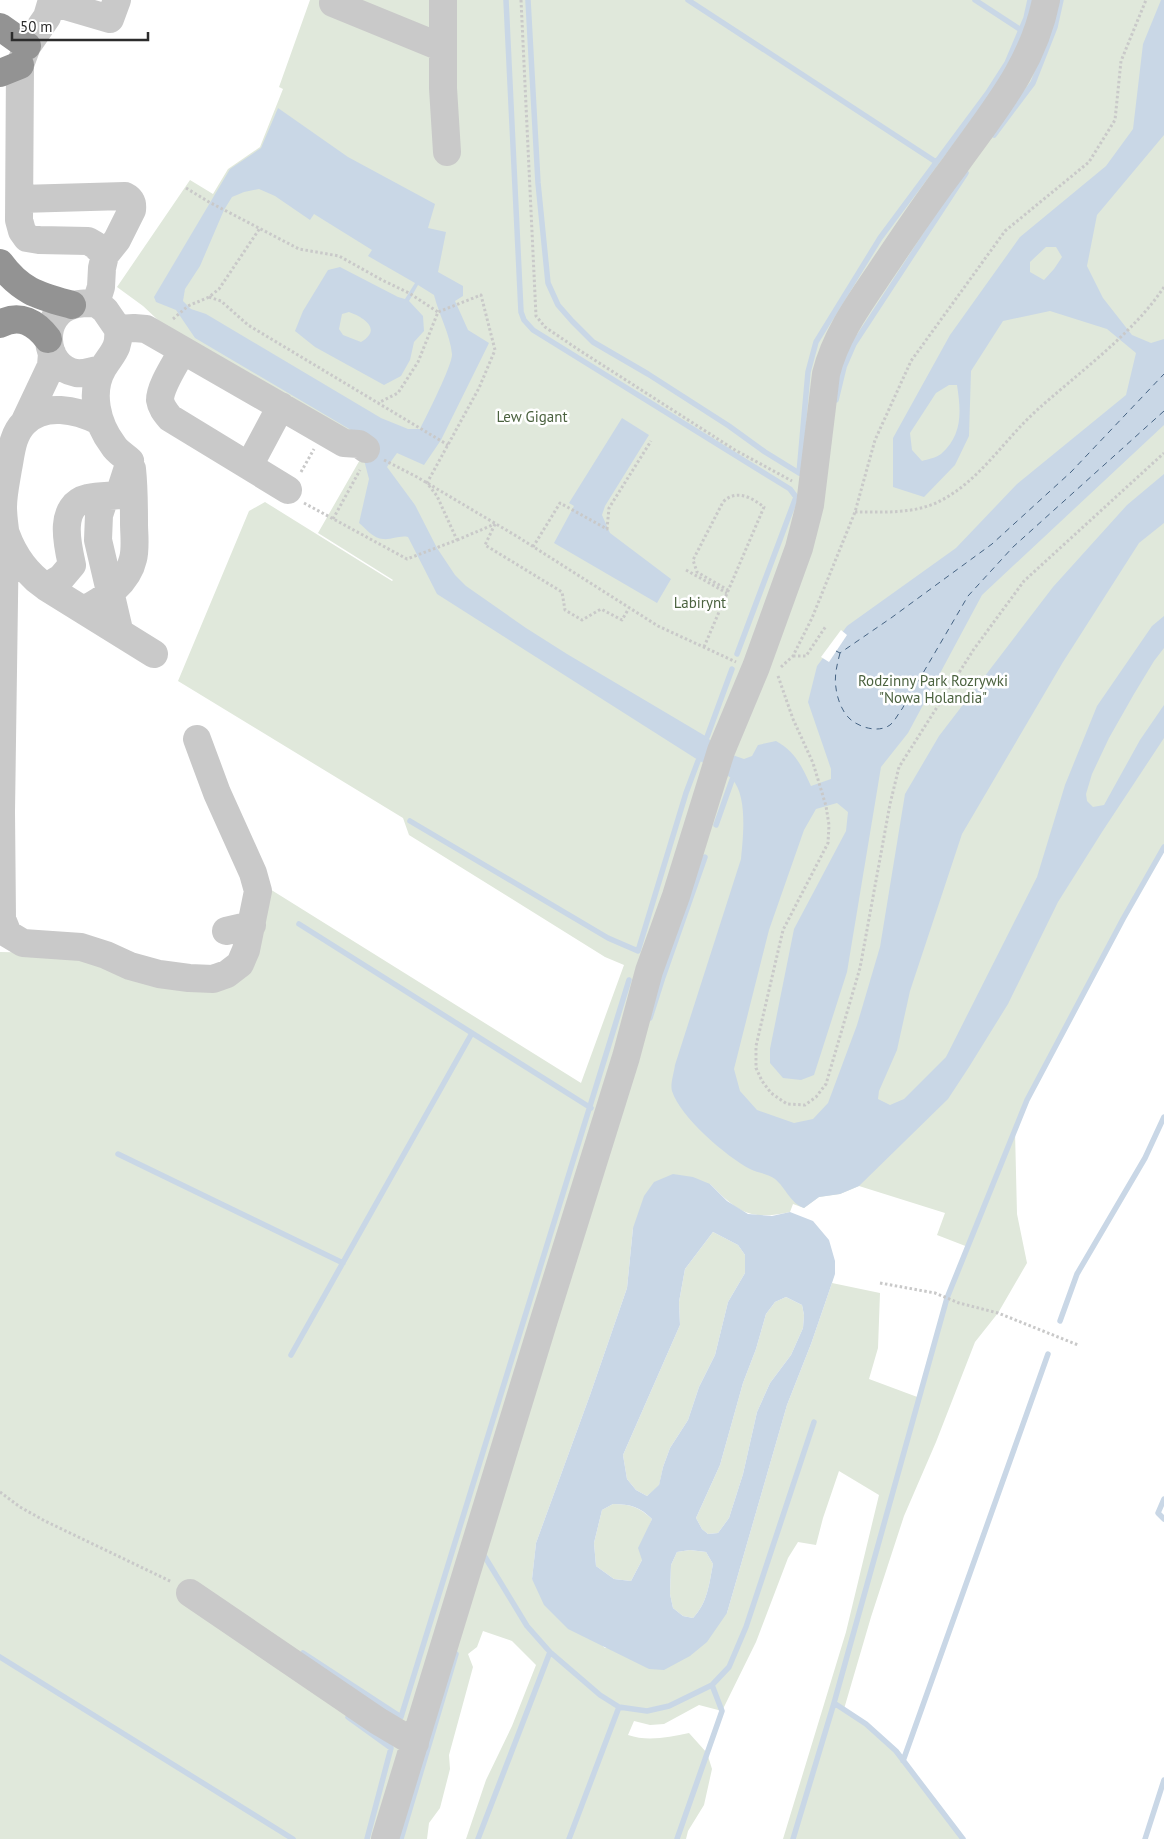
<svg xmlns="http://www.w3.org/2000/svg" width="1164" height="1839" font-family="'PT Sans',sans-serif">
<rect width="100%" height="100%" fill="#fff"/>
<path fill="#e0e8db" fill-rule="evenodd" d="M 310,0 L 1164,0 L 1164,847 L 1123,919 L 1027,1100 L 1015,1131 L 1017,1214 L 1027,1263 L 998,1313 L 975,1342 L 936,1442 L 904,1516 L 871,1617 L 844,1709 L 866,1724 L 896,1751 L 963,1839 L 783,1839 L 846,1632 L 879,1495 L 839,1471 L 823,1518 L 816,1545 L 798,1542 L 788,1558 L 756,1642 L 722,1711 L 699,1705 L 664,1724 L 650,1725 L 634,1721 L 628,1735 C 648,1742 669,1737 689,1733 L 707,1753 L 712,1769 L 704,1805 L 688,1831 L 686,1839 L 466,1839 L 486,1780 L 512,1726 L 536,1665 L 512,1641 L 483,1631 L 477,1647 L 468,1654 L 473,1667 L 449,1755 L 450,1769 L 440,1808 L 429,1823 L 427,1839 L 0,1839 L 0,952 L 57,953 L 220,985 L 265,886 L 581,1083 L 624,965 L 605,957 L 409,835 L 403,818 L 178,681 L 249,511 L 265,502 L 392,581 L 393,580 L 318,533 L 369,444 L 174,335 L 143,306 L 117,287 L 190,180 L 213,194 L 228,169 L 260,147 L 283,89 L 279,87 ZM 710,1184 C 738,1212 749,1221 790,1212 L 793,1204 L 804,1208 L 819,1197 L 840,1194 L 859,1186 L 945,1213 L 937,1235 L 968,1247 L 945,1302 L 920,1398 L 869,1379 L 878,1348 L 880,1293 L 832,1283 L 811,1344 L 787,1405 L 727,1613 L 605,1648 L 532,1579 L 536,1543 L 590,1395 L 627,1288 L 633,1228 Z
M 713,1232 L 738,1245 L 745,1255 L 745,1273 L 728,1302 L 715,1355 L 699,1387 L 688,1420 L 670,1448 L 663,1467 L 659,1486 L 647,1496 L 636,1490 L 627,1479 L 623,1455 L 680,1325 L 679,1302 L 685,1269 Z
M 786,1297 L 802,1305 L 804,1315 L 803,1328 L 791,1355 L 770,1383 L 757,1412 L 743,1474 L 729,1518 L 718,1533 L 708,1534 L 702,1529 L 696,1518 L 720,1465 L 743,1383 L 756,1349 L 766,1314 L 775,1302 Z
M 613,1504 C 630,1504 639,1507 652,1519 L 647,1531 L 642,1560 L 631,1581 L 614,1579 L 596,1566 L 594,1543 L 602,1510 Z
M 690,1550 L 706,1552 L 713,1564 C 709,1584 708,1602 693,1618 L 683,1616 L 673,1608 L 670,1594 L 671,1565 L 677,1552 Z"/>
<path fill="#c9d7e6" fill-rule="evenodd" d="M 1161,0 L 1164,0 L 1164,135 L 1097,215 L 1087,266 L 1103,298 L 1132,335 L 1151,343 L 1164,339 L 1164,425 L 982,595 L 908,733 L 881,767 L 847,972 L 814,1075 L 801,1080 L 783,1078 L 770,1063 L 770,1049 L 794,929 L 846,831 L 848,812 L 837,803 L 816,809 L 804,830 L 769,930 L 734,1069 L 740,1091 L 757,1110 L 794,1123 L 813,1119 L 828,1103 L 857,1025 L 880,947 L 905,794 L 939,736 L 1053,587 L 1127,505 L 1164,474 L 1164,523 L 1139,543 L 1063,662 L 962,834 L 910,991 L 897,1050 L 879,1091 L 878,1099 L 890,1105 L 904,1099 L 946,1057 L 1037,877 L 1065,785 L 1097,706 L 1152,626 L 1164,616 L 1164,648 L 1154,661 L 1134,694 L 1109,738 L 1092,774 L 1086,794 L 1087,801 L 1093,807 L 1104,805 L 1140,740 L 1164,705 L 1164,738 L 1102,832 L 1058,902 L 1008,1004 L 969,1067 L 948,1099 L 859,1186 L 840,1194 L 819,1197 L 804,1208 C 790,1203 786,1188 775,1179 C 769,1174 758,1173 750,1169 C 727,1157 680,1117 672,1091 C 670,1084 674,1073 675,1065 L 741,859 C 743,838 748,796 732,779 C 723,771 709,766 698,760 L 437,594 L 408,537 C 399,535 392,540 383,539 C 374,539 365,528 359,523 L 369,479 L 364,460 L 373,443 L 195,338 L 176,310 L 156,302 L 154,297 L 230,169 L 261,148 L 278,108 L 348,157 L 435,204 L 428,228 L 446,232 L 438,272 L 463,286 L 463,296 L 455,301 L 468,330 L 489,343 L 441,440 L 424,465 L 397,453 L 387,467 L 415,505 L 437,548 L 455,575 L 466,586 L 526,628 L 567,654 L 707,737 L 721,751 L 744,759 L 752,756 L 758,745 L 776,741 C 796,752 802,767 811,786 L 831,779 L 831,769 L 808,702 L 817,666 L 847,626 L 956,548 L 1017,484 L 1126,395 L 1136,353 L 1107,329 L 1050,311 L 1003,321 L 971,371 L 969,436 L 955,465 L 924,497 L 893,487 L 893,438 L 950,335 L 1020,237 L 1106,166 L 1133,129 L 1143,44 ZM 259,189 L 275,196 L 310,220 L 314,214 L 372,250 L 368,256 L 415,283 L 405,299 L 398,297 L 340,267 L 328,270 L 303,311 L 295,331 L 315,347 L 384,385 L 401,376 L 410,360 L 414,342 L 424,331 L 423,316 L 409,301 L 418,285 L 434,295 C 439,315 450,334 452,354 C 453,364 426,417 420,429 L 408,429 L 381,418 L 206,314 L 191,309 L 183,301 L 185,289 L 200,266 L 224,210 L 232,197 L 244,192 ZM 1046,247 L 1056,247 L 1062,257 L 1054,269 L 1044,280 L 1030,272 L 1030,262 ZM 349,312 C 363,317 383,329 361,342 L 343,335 L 339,329 L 342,314 ZM 949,385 L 957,385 C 961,411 963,435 941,454 C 936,458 928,459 922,461 L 912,450 L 910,433 L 936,393 Z
M 622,418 L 649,435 L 605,506 L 602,515 L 610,533 L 671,579 L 657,603 L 554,543 L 574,506 L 569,503 Z
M 673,1174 L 693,1177 L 710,1184 L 727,1201 L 748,1214 L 772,1216 L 790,1212 L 813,1221 L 829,1240 L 835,1261 L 835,1274 L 832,1283 L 811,1344 L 787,1405 L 727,1613 L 707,1642 L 690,1656 L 664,1670 L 649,1669 L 568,1629 L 544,1605 L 532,1579 L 536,1543 L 590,1395 L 627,1288 L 633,1228 L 644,1196 L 654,1182 ZM 713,1232 L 738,1245 L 745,1255 L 745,1273 L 728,1302 L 715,1355 L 699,1387 L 688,1420 L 670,1448 L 663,1467 L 659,1485 L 647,1496 L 636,1490 L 627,1479 L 623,1455 L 680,1325 L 679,1302 L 685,1269 ZM 786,1297 L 802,1305 L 804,1315 L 803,1328 L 791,1355 L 770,1383 L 757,1412 L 743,1474 L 729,1518 L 718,1533 L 708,1534 L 702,1529 L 696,1518 L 720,1465 L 743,1383 L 756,1349 L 766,1314 L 775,1302 ZM 613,1504 C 630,1504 640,1507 652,1519 L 638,1548 L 642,1560 L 631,1581 L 614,1579 L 596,1566 L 594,1543 L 602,1510 ZM 690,1550 L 706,1552 L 713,1564 C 709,1584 708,1602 693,1618 L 683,1616 L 673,1608 L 670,1594 L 671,1565 L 677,1552 Z"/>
<path fill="#fff" d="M 841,630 L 847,635 L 829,662 L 821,657 Z"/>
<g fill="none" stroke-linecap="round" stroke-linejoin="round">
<path stroke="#c9d7e6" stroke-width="5.5" d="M 506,0 L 521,312 L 524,320 L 533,330 L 790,489 L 796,497 L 737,654
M 528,0 L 538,183 L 548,283 L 558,305 L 572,321 L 593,342 L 648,374 L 729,426 L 765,452 L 799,473 L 808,372 L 816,342 L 880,238 L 987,94 L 1007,63 L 1026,18 L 1030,0
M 688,0 L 936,162
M 975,0 L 1021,30
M 994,135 L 1033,83 L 1055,27 L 1061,0
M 836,400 L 844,367 L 854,344 L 966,173
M 707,737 L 732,669
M 410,821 L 608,938 L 638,951 L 686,793 L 698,761
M 716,825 L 732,780
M 299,924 L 591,1108
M 650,1018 L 663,977 L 705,857
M 118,1154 L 343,1263
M 1060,1321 L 1077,1274 L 1145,1158 L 1164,1117
M 291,1355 L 472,1033
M 1164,1499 L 1158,1513 L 1164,1519
M 485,1557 L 527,1626 L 550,1652 L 600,1695 L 619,1707 L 647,1711 L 669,1706 L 712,1685 L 729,1667 L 746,1627 L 814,1422
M 303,1653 L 401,1717 L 629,980
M 0,1657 L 293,1839
M 834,1703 L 866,1724 L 896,1751 L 963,1839
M 348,1717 L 391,1748 L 367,1839
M 903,1761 L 1048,1354
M 401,1839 L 456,1654
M 478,1839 L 550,1652
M 569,1839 L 619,1707
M 677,1839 L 722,1711 L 712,1685
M 793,1839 L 834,1703 L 947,1298 L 1027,1100 L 1123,919 L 1164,847
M 1145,1839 L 1164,1780"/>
<path stroke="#456383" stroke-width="1" stroke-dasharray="6 5" stroke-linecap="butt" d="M 836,651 L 840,653 L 891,618 L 992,544 L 1071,472 L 1164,374
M 840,653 C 837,665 834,676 836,688 C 837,698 842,712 850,719 C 860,728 879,733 890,725 C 895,721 898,714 902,709 L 968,596 L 1013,547 L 1164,411"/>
<path stroke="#c9c9c9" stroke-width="3" stroke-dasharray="2.5 2.5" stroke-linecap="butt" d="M 521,0 L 536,316 L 545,327 L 579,350 L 735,450 L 792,481
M 186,188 L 209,202 L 299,249 L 339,256 L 382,280 L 409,293 L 438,312
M 209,297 L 221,301 L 248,325 L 448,445
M 173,319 L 188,306 L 209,297 L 219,289 L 260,228
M 384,460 L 417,477 L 518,537 L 658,626 L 736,662
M 301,472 L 314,449
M 304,503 L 407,559 L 457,540 L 437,496 L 427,483 L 479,388 L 495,350 L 481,295 L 438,312 L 418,362 L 398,393 L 378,403
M 855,512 C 883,512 913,514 938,502 C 979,482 1003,441 1036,411 C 1078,373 1133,334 1164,287
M 333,519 L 360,470
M 495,524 L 485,545 L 562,592 L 565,610 L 582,620 L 601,609 L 622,620 L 629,608
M 457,540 L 495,524
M 533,547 L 560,503 L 607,529 L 609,508 L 651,441
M 686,570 L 727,593
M 704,647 L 764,507 C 751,497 736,489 723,502 L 693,560 L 697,572 L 728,590
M 793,656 L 806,656 L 826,626
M 781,667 L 793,656 L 812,618 L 855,512 L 875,440 L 911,361 L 1005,231 L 1089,162 L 1115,120 L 1121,61 L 1146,0
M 778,676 L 793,719 L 813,763 L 826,806 L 829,825 L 828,843 L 783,930 L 756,1046 L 756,1068 L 762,1081 L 771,1093 L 787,1104 L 805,1105 L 816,1097 L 826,1084 L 860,968 L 890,804 L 899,767 L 974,649 L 1024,581 L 1164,453
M 880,1283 L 935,1293 L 959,1303 L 998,1313 L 1078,1345
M 0,1492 L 20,1507 L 45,1521 L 172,1582"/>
<path stroke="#c9c9c9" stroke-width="28" d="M 52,0 L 47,17 L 27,46 L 20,65 L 19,220 L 22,231 L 27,238 L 39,240 L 88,241 L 95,245 L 105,255
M 443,0 L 443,88 L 447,152
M 52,2 L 110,19 L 117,0
M 333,3 L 443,48
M 20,199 L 125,196 C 131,199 133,202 132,210 L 117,240 L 105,255 L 102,268 L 101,287 L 96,303
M 118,329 L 134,328 L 146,329 L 344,443 L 359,444 L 366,449
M 182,351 C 176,363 160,386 160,400 C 161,407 165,412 170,418 L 288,490
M 25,421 L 51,366 L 52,353
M 99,421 C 77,410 44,402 24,423 C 12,435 11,454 8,469 C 6,481 3,495 3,507 C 3,515 4,522 5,530 L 1,812 L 2,919 L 8,934 L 23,943 L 81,947 L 106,955 L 130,966 L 159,974 L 189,978 L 213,979 L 227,974 L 240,964 L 246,950 L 258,891 L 253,873 L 217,793 L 197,739
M 249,466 L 281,406
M 105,497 L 99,515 L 98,540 L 119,630
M 6,534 C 14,556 27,574 46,587 L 61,578 L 72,565 C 67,543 58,505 88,498 C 98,496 109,496 119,495 L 130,461 C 125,456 117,452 113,445 C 97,424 89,392 103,368 C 112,353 120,349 118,329 L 105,310 L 96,303 C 89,303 80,303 73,305 C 39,314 42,367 76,373 C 85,374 94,371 103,368
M 46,587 L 154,654
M 83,610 C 104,600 128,582 133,559 C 136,548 134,534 134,523 C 134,505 134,487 132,469
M 226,931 L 252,925
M 190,1593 L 378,1721 L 415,1743
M 385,1839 L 543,1323 L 626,1057 L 649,971 L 676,896 L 721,751 L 756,667 L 799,548 L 810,505 L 826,374 C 835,337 858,305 879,274 C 903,238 927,202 953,168 C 991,114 1033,67 1046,0"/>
<path stroke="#939393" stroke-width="28" d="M 0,27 L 27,46
M 0,73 L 20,65
M 0,263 C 21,292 40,296 72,305
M 0,324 C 20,313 36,323 48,339"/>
</g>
<g text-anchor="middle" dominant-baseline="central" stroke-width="5" stroke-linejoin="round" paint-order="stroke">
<g font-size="15" fill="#4b623f" stroke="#fff">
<text x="532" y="416">Lew Gigant</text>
<text x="700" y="602">Labirynt</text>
<text x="933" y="680">Rodzinny Park Rozrywki<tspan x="933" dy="17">"Nowa Holandia"</tspan></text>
</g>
</g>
<path d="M12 32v8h136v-8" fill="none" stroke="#2c2c2c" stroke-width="2.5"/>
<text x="20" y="32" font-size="15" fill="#2c2c2c" stroke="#ffffff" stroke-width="4" paint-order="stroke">50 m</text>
</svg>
